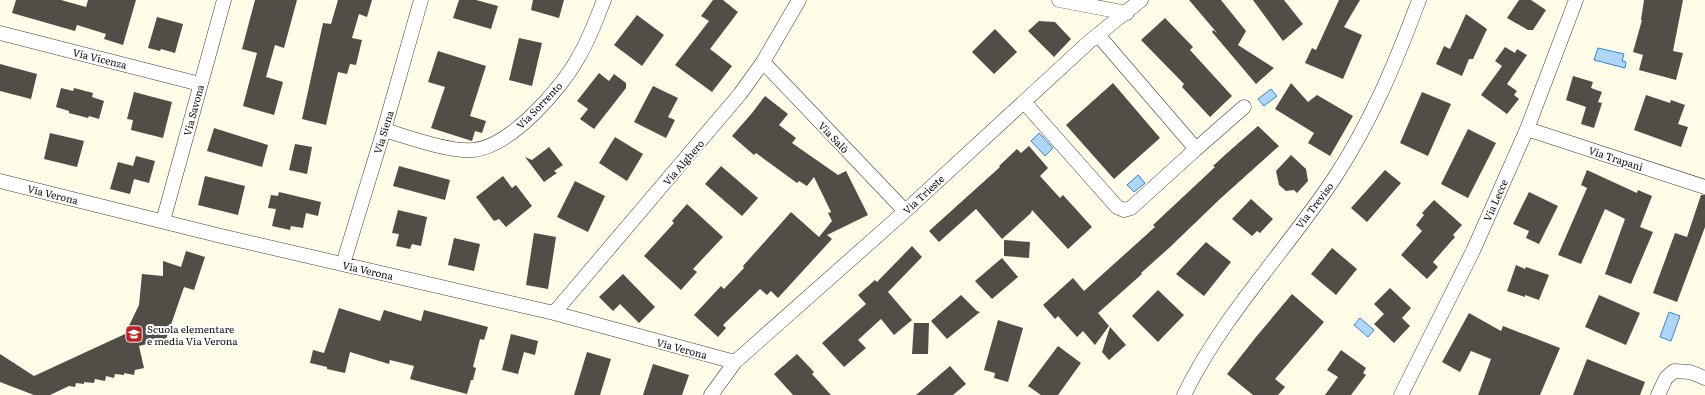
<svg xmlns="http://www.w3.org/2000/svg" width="1705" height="395" font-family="Literata,serif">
<rect width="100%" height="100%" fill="#fffce8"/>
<path fill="#add6f7" stroke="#3386cf" d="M 1598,48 L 1624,54 L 1622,61 L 1626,62 L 1625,68 L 1594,60 Z
M 1271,89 L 1277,96 L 1264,106 L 1258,99 Z
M 1039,133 L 1053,148 L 1045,156 L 1031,141 Z
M 1138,175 L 1145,183 L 1134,192 L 1127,185 Z
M 1669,312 L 1680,316 L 1671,341 L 1660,337 Z
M 1360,318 L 1374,330 L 1368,337 L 1354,325 Z"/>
<path fill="#534d47" d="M 16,0 L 61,0 L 86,7 L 88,0 L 136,0 L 123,45 L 104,39 L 106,34 L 77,25 L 75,31 L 12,13 Z
M 255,0 L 297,0 L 284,48 L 275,45 L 266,77 L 283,82 L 274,115 L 243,106 L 257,53 L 242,49 Z
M 338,0 L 372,0 L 367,17 L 359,14 L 352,38 L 362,40 L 356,65 L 350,64 L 347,74 L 338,72 L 326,125 L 302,119 L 323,23 L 331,24 Z
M 459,0 L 476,0 L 498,6 L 491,29 L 453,18 Z
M 533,0 L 564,0 L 559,18 L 531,10 Z
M 713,0 L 723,0 L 738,12 L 710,49 L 732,66 L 712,92 L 675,65 L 709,21 L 701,16 Z
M 1189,0 L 1221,0 L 1246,31 L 1238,45 L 1274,68 L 1256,84 L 1212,32 L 1213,30 L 1217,33 Z
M 1253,0 L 1284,0 L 1303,24 L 1283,41 Z
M 1339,0 L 1360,0 L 1344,27 L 1362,35 L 1343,79 L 1305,63 L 1312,48 L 1316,50 Z
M 1519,0 L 1531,0 L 1546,10 L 1533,30 L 1528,30 L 1507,18 Z
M 1644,0 L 1683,0 L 1673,51 L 1683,53 L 1676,80 L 1639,70 L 1643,55 L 1633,52 L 1642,20 L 1641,20 Z
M 1466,14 L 1487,29 L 1473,59 L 1469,59 L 1462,76 L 1436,64 L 1444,46 L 1450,49 Z
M 637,15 L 664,35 L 642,66 L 614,45 Z
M 157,17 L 183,24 L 175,53 L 161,49 L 160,51 L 148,48 Z
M 1165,18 L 1193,47 L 1190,50 L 1232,96 L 1210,117 L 1182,87 L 1184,84 L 1141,40 Z
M 1039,21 L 1055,22 L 1071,39 L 1054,57 L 1028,31 Z
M 995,29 L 1017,52 L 994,74 L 972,52 Z
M 519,38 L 542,43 L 532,86 L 509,80 Z
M 1505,47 L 1515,53 L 1517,49 L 1527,55 L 1507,84 L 1517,91 L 1514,95 L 1519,99 L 1507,114 L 1481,95 L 1502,66 L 1495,61 Z
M 438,51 L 486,66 L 470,116 L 486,121 L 482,133 L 475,131 L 472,141 L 431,128 L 445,87 L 428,82 Z
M 0,64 L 37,74 L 31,99 L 0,91 Z
M 599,73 L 609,81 L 614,74 L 626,83 L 626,88 L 594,129 L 580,119 L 588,109 L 577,101 Z
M 1573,76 L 1593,82 L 1591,88 L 1602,92 L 1598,102 L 1602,103 L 1594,128 L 1581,124 L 1586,107 L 1566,100 Z
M 1113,83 L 1160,138 L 1114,179 L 1066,125 Z
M 1291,83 L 1308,102 L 1317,95 L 1353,116 L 1330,156 L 1308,143 L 1314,133 L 1275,109 Z
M 653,86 L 678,98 L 668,117 L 675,120 L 666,138 L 634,122 Z
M 61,88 L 73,91 L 74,88 L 93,93 L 92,97 L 104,101 L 99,119 L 89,116 L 88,118 L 69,113 L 69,111 L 56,107 Z
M 134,92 L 172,102 L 163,138 L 131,130 L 133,120 L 127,119 Z
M 1422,92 L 1451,104 L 1428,156 L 1400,143 Z
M 1646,95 L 1670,103 L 1671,100 L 1685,105 L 1678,124 L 1688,127 L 1681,147 L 1634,130 Z
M 765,96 L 788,114 L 779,125 L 796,138 L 792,143 L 838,175 L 846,171 L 868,215 L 827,235 L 832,239 L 778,298 L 771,291 L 767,295 L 760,289 L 723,325 L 726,328 L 718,337 L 694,315 L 721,286 L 724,289 L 744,268 L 743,266 L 791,212 L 819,237 L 832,221 L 828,213 L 831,212 L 814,177 L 807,186 L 799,181 L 797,183 L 756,153 L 754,155 L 732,136 L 752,113 Z
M 1258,126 L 1279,146 L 1221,198 L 1169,248 L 1141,273 L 1142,274 L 1098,313 L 1109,326 L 1095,345 L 1083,331 L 1077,337 L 1058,316 L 1055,319 L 1043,305 L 1073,278 L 1084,291 L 1155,227 L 1153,225 L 1215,167 L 1213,166 L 1226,154 Z
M 214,128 L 268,145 L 262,167 L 207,151 Z
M 1468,129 L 1496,143 L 1468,198 L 1441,184 Z
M 50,133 L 84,141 L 77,167 L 44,159 Z
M 615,137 L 643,154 L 627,181 L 599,163 Z
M 295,144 L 312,147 L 307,174 L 289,170 Z
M 1029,146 L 1048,168 L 1040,176 L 1060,198 L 1063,195 L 1092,227 L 1068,249 L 1032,210 L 1031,213 L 1002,239 L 976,209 L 939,242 L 929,231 L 1000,167 L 999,166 L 1017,149 L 1021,153 Z
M 549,147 L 563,165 L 554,171 L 557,173 L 544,182 L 525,157 L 532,160 Z
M 1291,155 L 1306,169 L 1308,181 L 1297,193 L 1294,190 L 1286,191 L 1279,185 L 1276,171 Z
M 136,156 L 155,161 L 149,183 L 134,179 L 130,194 L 110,189 L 118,162 L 133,166 Z
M 399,166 L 450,180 L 445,200 L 393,186 Z
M 721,166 L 758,198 L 742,216 L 705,184 Z
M 1385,170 L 1401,183 L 1367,222 L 1351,208 Z
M 1587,170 L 1637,193 L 1638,190 L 1652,196 L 1640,227 L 1653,232 L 1631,284 L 1605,274 L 1625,219 L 1605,209 L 1581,264 L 1558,255 L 1587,188 L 1581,185 Z
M 205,176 L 245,186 L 238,215 L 198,205 Z
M 503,176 L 512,188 L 516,185 L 532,206 L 506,227 L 499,219 L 494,221 L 476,197 Z
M 575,181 L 605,196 L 588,232 L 557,217 Z
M 279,192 L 321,202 L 318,216 L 306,213 L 303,228 L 291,226 L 290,230 L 272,226 L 276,209 L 268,208 L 271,195 L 278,196 Z
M 1529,192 L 1558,206 L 1539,244 L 1526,238 L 1529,231 L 1513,224 Z
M 1701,195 L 1705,195 L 1705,227 L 1677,302 L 1653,293 L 1675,233 L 1687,237 Z
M 1251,199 L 1273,219 L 1260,233 L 1257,231 L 1252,236 L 1232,219 Z
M 1434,200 L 1462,225 L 1453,235 L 1455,237 L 1433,262 L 1438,267 L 1427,279 L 1401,255 L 1422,231 L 1416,225 L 1424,215 L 1422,213 Z
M 687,204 L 723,237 L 693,269 L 697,272 L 681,290 L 644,256 L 674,223 L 672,221 Z
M 398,210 L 427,217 L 421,246 L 412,244 L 410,249 L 396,246 L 399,234 L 392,233 Z
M 534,233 L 556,237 L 548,289 L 526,285 Z
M 454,238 L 480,244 L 474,271 L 448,265 Z
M 1004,240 L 1030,242 L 1029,258 L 1004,256 Z
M 1206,242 L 1231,262 L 1204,296 L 1176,274 Z
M 912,246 L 922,257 L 888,292 L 912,320 L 894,335 L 881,319 L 858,340 L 866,348 L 844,367 L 822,343 L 866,304 L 858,295 L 875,280 L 877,282 Z
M 1332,248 L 1357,269 L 1336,295 L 1311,274 Z
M 186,251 L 205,257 L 194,290 L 184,287 L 164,345 L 155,342 L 139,346 L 144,368 L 135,370 L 134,375 L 124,373 L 124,375 L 115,374 L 114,378 L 106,376 L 105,381 L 95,379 L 94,383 L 84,382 L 84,384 L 76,383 L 75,387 L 69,386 L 50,395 L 34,395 L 0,382 L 0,354 L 34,376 L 125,334 L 139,305 L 142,274 L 163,276 L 163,261 L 181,267 Z
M 1002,258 L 1018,277 L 992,299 L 975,281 Z
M 1516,265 L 1525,269 L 1526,267 L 1549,275 L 1539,300 L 1525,295 L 1525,297 L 1507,291 Z
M 623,274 L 655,307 L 639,323 L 620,304 L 613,311 L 599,297 Z
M 1390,288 L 1411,308 L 1402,318 L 1410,326 L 1394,343 L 1374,324 L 1384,314 L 1374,304 Z
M 1158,290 L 1184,315 L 1158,342 L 1132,316 Z
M 1292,294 L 1324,322 L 1275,379 L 1285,387 L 1278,395 L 1253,395 L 1227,374 L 1256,337 Z
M 961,295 L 977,311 L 980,312 L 947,339 L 931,321 Z
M 1599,295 L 1640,313 L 1626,345 L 1585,327 Z
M 339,308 L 380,321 L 384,310 L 421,321 L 424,310 L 488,327 L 484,340 L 480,339 L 473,367 L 476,368 L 473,380 L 471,380 L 467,394 L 410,379 L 414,366 L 390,360 L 389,364 L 350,352 L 345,373 L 327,369 L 327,367 L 310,363 L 313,350 L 324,353 Z
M 1469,313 L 1501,331 L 1503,326 L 1560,348 L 1540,395 L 1478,395 L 1491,359 L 1471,351 L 1460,372 L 1442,362 Z
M 998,320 L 1023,328 L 1008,382 L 994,378 L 995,373 L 984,370 Z
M 914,323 L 929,323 L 928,354 L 912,354 Z
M 1110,327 L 1126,345 L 1109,360 L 1102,352 Z
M 511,334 L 538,341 L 535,355 L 524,352 L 518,374 L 502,370 Z
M 1058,346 L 1081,363 L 1058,395 L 1041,395 L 1028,386 Z
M 1341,350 L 1366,368 L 1363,373 L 1366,375 L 1351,395 L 1325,395 L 1338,377 L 1327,370 Z
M 587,352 L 611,359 L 600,395 L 574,395 Z
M 797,354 L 814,372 L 812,374 L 831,395 L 793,395 L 774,374 Z
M 1587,359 L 1645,382 L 1640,395 L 1573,395 Z
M 653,364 L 689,375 L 682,395 L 643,395 Z
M 950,366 L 966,384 L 953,395 L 916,395 Z"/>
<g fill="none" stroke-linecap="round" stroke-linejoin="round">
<defs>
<path id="minor" d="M 1059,0 L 1127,13
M 0,33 L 200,84
M 763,62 L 905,211
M 1024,102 L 1117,207 L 1124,210 L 1131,208 L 1196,149 L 1098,35
M 1527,129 L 1705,187
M 384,130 C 408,137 449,152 473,150 C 510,147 561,89 578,58 C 589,40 596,20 604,0
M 1196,149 L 1244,107
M 0,181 L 221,236 L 554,313 L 735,362
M 163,221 L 224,0
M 343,264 L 384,130 L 421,0
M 554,313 L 740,94 L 763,62 L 799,0
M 711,395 L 735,362 L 902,214 L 1090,41 L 1141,0
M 1184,395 C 1223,315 1286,251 1335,177 C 1371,122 1396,62 1419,0
M 1401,395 L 1473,251 L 1527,129 L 1576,0
M 1658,395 L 1666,378 L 1674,371 L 1690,372 L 1705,378"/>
</defs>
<use href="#minor" stroke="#3e3e3e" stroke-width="15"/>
<use href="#minor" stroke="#fff" stroke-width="14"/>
</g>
<defs>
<symbol id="school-square" viewBox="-11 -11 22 22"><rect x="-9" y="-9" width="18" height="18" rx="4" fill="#bc2422" stroke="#fff"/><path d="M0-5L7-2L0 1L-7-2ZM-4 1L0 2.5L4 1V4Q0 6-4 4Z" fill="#fff"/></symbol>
</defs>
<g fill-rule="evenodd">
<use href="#school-square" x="124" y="324" width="20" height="20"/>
</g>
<g text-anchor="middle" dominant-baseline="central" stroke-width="4" stroke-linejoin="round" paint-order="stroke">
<g font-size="10" fill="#0b0b0b" stroke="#fff">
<text transform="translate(100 58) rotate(14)">Via Vicenza</text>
<text transform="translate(539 105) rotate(-46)">Via Sorrento</text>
<text transform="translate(193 110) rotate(-75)">Via Savona</text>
<text transform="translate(383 132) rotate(-73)">Via Siena</text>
<text transform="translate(834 137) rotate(46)">Via Salò</text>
<text transform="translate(1616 158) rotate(18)">Via Trapani</text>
<text transform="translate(683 162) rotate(-49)">Via Alghero</text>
<text transform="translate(53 194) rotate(14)">Via Verona</text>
<text transform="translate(923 194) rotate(-43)">Via Trieste</text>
<text transform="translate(1495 200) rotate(-66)">Via Lecce</text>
<text transform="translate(1314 205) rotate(-53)">Via Treviso</text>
<text transform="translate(368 270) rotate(13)">Via Verona</text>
<text transform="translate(682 348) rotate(15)">Via Verona</text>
</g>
<g font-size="10" fill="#0b0b0b" stroke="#fff" text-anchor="start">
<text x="147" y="328">Scuola elementare<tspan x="147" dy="12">e media Via Verona</tspan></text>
</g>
</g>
</svg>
